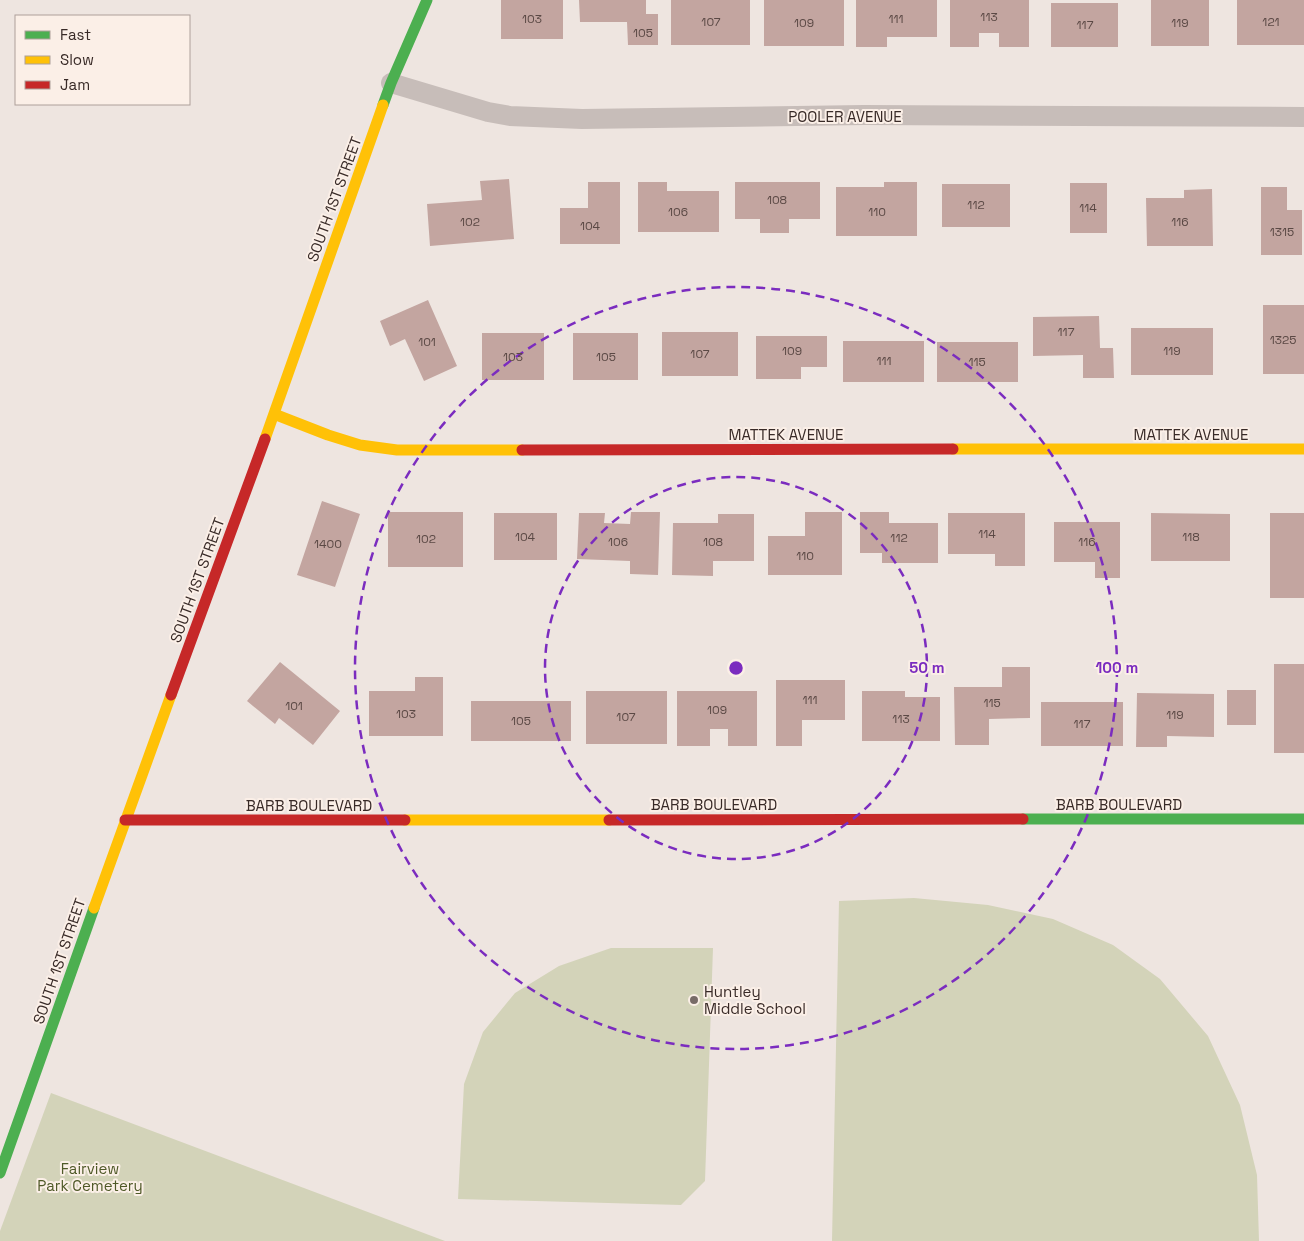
<svg xmlns="http://www.w3.org/2000/svg" width="1304" height="1241" font-family="'Space Grotesk',sans-serif">
<rect width="100%" height="100%" fill="#eee5e0"/>
<path fill="#d3d3b9" d="M 914,898 L 988,905 L 1053,919 L 1113,945 L 1160,979 L 1208,1036 L 1240,1105 L 1257,1175 L 1259,1241 L 832,1241 L 839,901 Z
M 611,948 L 713,948 L 705,1181 L 681,1205 L 458,1199 L 464,1084 L 483,1032 L 515,993 L 559,966 Z
M 51,1093 L 445,1241 L 0,1241 L 0,1231 Z"/>
<path fill="#c3a5a0" d="M 501,0 L 563,0 L 563,39 L 501,39 Z
M 579,0 L 646,0 L 646,14 L 658,14 L 658,45 L 628,45 L 627,22 L 580,22 Z
M 671,0 L 750,0 L 750,45 L 671,45 Z
M 764,0 L 844,0 L 844,46 L 764,46 Z
M 856,0 L 937,0 L 937,37 L 887,37 L 887,47 L 856,47 Z
M 950,0 L 1029,0 L 1029,47 L 999,47 L 999,33 L 979,33 L 979,47 L 950,47 Z
M 1151,0 L 1209,0 L 1209,46 L 1151,46 Z
M 1237,0 L 1304,0 L 1304,45 L 1237,45 Z
M 1051,3 L 1118,3 L 1118,47 L 1051,47 Z
M 509,179 L 514,239 L 430,246 L 427,204 L 482,200 L 480,181 Z
M 588,182 L 620,182 L 620,244 L 560,244 L 560,208 L 588,208 Z
M 638,182 L 667,182 L 667,191 L 719,191 L 719,232 L 638,232 Z
M 735,182 L 820,182 L 820,219 L 789,219 L 789,233 L 760,233 L 760,219 L 735,219 Z
M 884,182 L 917,182 L 917,236 L 836,236 L 836,187 L 884,187 Z
M 1070,183 L 1107,183 L 1107,233 L 1070,233 Z
M 942,184 L 1010,184 L 1010,227 L 942,227 Z
M 1261,187 L 1287,187 L 1287,210 L 1302,210 L 1302,255 L 1261,255 Z
M 1212,189 L 1213,246 L 1147,246 L 1146,198 L 1184,198 L 1184,190 Z
M 428,300 L 457,366 L 424,381 L 405,339 L 390,346 L 380,321 Z
M 1263,305 L 1304,305 L 1304,374 L 1263,374 Z
M 1099,316 L 1100,348 L 1113,348 L 1114,378 L 1083,378 L 1083,355 L 1033,356 L 1033,317 Z
M 1131,328 L 1213,328 L 1213,375 L 1131,375 Z
M 662,332 L 738,332 L 738,376 L 662,376 Z
M 482,333 L 544,333 L 544,380 L 482,380 Z
M 573,333 L 638,333 L 638,380 L 573,380 Z
M 756,336 L 827,336 L 827,367 L 801,367 L 801,379 L 756,379 Z
M 843,341 L 924,341 L 924,382 L 843,382 Z
M 937,342 L 1018,342 L 1018,382 L 937,382 Z
M 322,501 L 360,514 L 335,587 L 297,575 Z
M 388,512 L 463,512 L 463,567 L 388,567 Z
M 631,512 L 660,512 L 658,575 L 630,574 L 630,561 L 577,559 L 579,513 L 605,513 L 604,523 L 630,524 Z
M 805,512 L 842,512 L 842,575 L 768,575 L 768,536 L 805,536 Z
M 860,512 L 889,512 L 889,523 L 938,523 L 938,563 L 882,563 L 882,553 L 860,553 Z
M 494,513 L 557,513 L 557,560 L 494,560 Z
M 948,513 L 1025,513 L 1025,566 L 995,566 L 995,554 L 948,554 Z
M 1151,513 L 1230,514 L 1230,561 L 1151,561 Z
M 1270,513 L 1304,513 L 1304,598 L 1270,598 Z
M 718,514 L 754,514 L 754,561 L 713,561 L 713,576 L 672,575 L 673,523 L 718,523 Z
M 1054,522 L 1120,522 L 1120,578 L 1095,578 L 1095,562 L 1054,562 Z
M 280,662 L 340,711 L 313,745 L 279,718 L 275,724 L 247,701 Z
M 1274,664 L 1304,664 L 1304,753 L 1274,753 Z
M 1002,667 L 1030,667 L 1030,718 L 989,719 L 989,745 L 955,745 L 954,687 L 1002,687 Z
M 415,677 L 443,677 L 443,736 L 369,736 L 369,691 L 415,691 Z
M 776,680 L 845,680 L 845,720 L 802,720 L 802,746 L 776,746 Z
M 1227,690 L 1256,690 L 1256,725 L 1227,725 Z
M 586,691 L 667,691 L 667,744 L 586,744 Z
M 677,691 L 757,691 L 757,746 L 728,746 L 728,729 L 710,729 L 710,746 L 677,746 Z
M 862,691 L 905,691 L 905,697 L 940,697 L 940,741 L 862,741 Z
M 1137,693 L 1214,694 L 1214,737 L 1167,736 L 1167,747 L 1136,747 Z
M 471,701 L 571,701 L 571,741 L 471,741 Z
M 1041,702 L 1123,702 L 1123,746 L 1041,746 Z"/>
<g fill="none" stroke-linecap="round" stroke-linejoin="round">
<path stroke="#c7bdb9" stroke-width="20" d="M 391,83 L 488,112 L 510,116 L 582,119 L 864,115 L 1304,117"/>
<path stroke="#4caf50" stroke-width="11" d="M 383,105 L 391,83 L 427,0
M 1023,819 L 1304,819
M 0,1173 L 94,908"/>
<path stroke="#ffc107" stroke-width="11" d="M 274,414 L 328,435 L 360,445 L 397,450 L 522,450
M 265,439 L 383,105
M 953,449 L 1304,449
M 405,820 L 609,820
M 94,908 L 171,695"/>
<path stroke="#c62828" stroke-width="11" d="M 522,450 L 953,449
M 171,695 L 265,439
M 125,820 L 405,820
M 609,820 L 1023,819"/>
</g>
<g fill="none" stroke="#7b2cbf" stroke-width="2.5" stroke-dasharray="9 6">
<circle cx="736" cy="668" r="191"/>
<circle cx="736" cy="668" r="381"/>
</g>
<circle fill="#786b68" stroke="#fbefe7" stroke-width="2" cx="694" cy="1000" r="5"/>
<g text-anchor="middle" dominant-baseline="central" stroke-width="4" stroke-linejoin="round" paint-order="stroke">
<g font-size="12" fill="#5b4945">
<text x="989" y="17">113</text>
<text x="532" y="19">103</text>
<text x="896" y="19">111</text>
<text x="711" y="22">107</text>
<text x="1271" y="22">121</text>
<text x="804" y="23">109</text>
<text x="1180" y="23">119</text>
<text x="1085" y="25">117</text>
<text x="643" y="33">105</text>
<text x="777" y="200">108</text>
<text x="976" y="205">112</text>
<text x="1088" y="208">114</text>
<text x="678" y="212">106</text>
<text x="877" y="212">110</text>
<text x="470" y="222">102</text>
<text x="1180" y="222">116</text>
<text x="590" y="226">104</text>
<text x="1282" y="232">1315</text>
<text x="1066" y="332">117</text>
<text x="1283" y="340">1325</text>
<text x="427" y="342">101</text>
<text x="792" y="351">109</text>
<text x="1172" y="351">119</text>
<text x="700" y="354">107</text>
<text x="513" y="357">103</text>
<text x="606" y="357">105</text>
<text x="884" y="361">111</text>
<text x="977" y="362">115</text>
<text x="987" y="534">114</text>
<text x="525" y="537">104</text>
<text x="1191" y="537">118</text>
<text x="899" y="538">112</text>
<text x="426" y="539">102</text>
<text x="618" y="542">106</text>
<text x="713" y="542">108</text>
<text x="1087" y="542">116</text>
<text x="328" y="544">1400</text>
<text x="805" y="556">110</text>
<text x="810" y="700">111</text>
<text x="992" y="703">115</text>
<text x="294" y="706">101</text>
<text x="717" y="710">109</text>
<text x="406" y="714">103</text>
<text x="1175" y="715">119</text>
<text x="626" y="717">107</text>
<text x="901" y="719">113</text>
<text x="521" y="721">105</text>
<text x="1082" y="724">117</text>
</g>
<g font-size="15" fill="#382a27" stroke="#fbefe7">
<text x="845" y="116">POOLER AVENUE</text>
<text transform="translate(334 199) rotate(-70)">SOUTH 1ST STREET</text>
<text x="786" y="434">MATTEK AVENUE</text>
<text x="1191" y="434">MATTEK AVENUE</text>
<text transform="translate(197 580) rotate(-70)">SOUTH 1ST STREET</text>
<text x="714" y="804">BARB BOULEVARD</text>
<text x="1119" y="804">BARB BOULEVARD</text>
<text x="309" y="805">BARB BOULEVARD</text>
<text transform="translate(59 961) rotate(-71)">SOUTH 1ST STREET</text>
</g>
<g font-size="15" fill="#382a27" stroke="#fbefe7" text-anchor="start">
<text x="704" y="991">Huntley<tspan x="704" dy="17">Middle School</tspan></text>
</g>
<g font-size="15" fill="#4f5928" stroke="#fbefe7">
<text x="90" y="1168">Fairview<tspan x="90" dy="17">Park Cemetery</tspan></text>
</g>
</g>
<circle cx="736" cy="668" r="8" fill="#7b2cbf" stroke="#fbefe7" stroke-width="2.5"/>
<g font-size="15" text-anchor="middle" font-weight="bold" fill="#7b2cbf" stroke="#fbefe7" stroke-width="4" stroke-linejoin="round" paint-order="stroke">
<text x="927" y="673">50 m</text>
<text x="1117" y="673">100 m</text>
</g>
<rect x="15" y="15" width="175" height="90" fill="#fbefe7" stroke="#ada09a"/>
<rect x="25" y="31" width="25" height="8" fill="#4caf50" stroke="#ada09a"/>
<text x="60" y="40" font-size="15" fill="#382a27">Fast</text>
<rect x="25" y="56" width="25" height="8" fill="#ffc107" stroke="#ada09a"/>
<text x="60" y="65" font-size="15" fill="#382a27">Slow</text>
<rect x="25" y="81" width="25" height="8" fill="#c62828" stroke="#ada09a"/>
<text x="60" y="90" font-size="15" fill="#382a27">Jam</text>
</svg>
